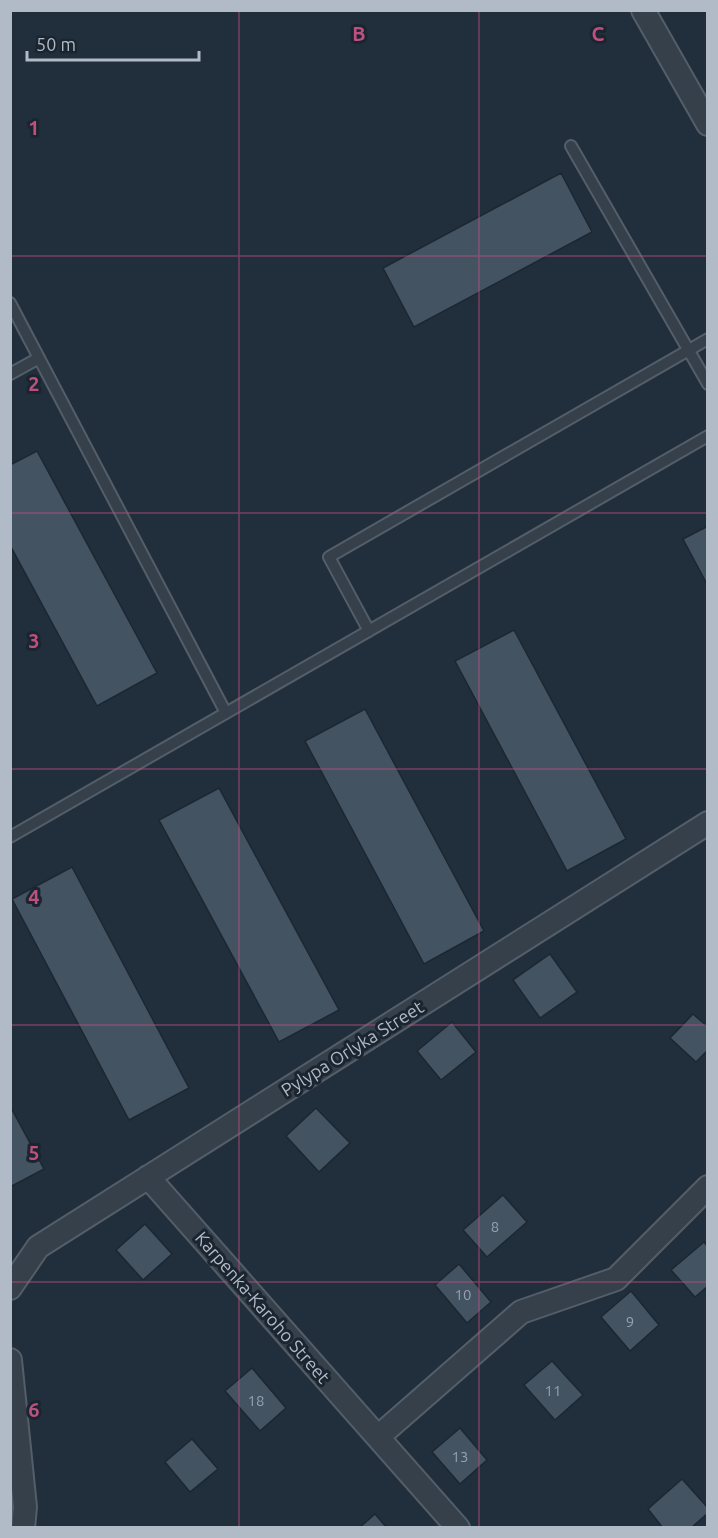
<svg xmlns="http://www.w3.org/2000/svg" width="718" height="1538" font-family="Ubuntu,sans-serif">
<rect width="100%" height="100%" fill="#212e3b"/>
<path fill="#445362" stroke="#1c2732" stroke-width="1.5" d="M 561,173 L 592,232 L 414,327 L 383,268 Z
M 37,451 L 157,673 L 97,706 L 10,545 L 10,465 Z
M 708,526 L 708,586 L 683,539 Z
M 514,630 L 626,839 L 567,871 L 455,661 Z
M 365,709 L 484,931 L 424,964 L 305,741 Z
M 219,788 L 339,1010 L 279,1042 L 159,820 Z
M 72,867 L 189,1088 L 129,1120 L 12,899 Z
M 550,954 L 577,992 L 540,1018 L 513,980 Z
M 693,1014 L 708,1027 L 708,1050 L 696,1062 L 670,1038 Z
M 452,1022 L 476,1052 L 441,1080 L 417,1051 Z
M 10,1106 L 44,1169 L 10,1187 Z
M 316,1108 L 350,1143 L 319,1172 L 286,1136 Z
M 503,1195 L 527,1222 L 487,1257 L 463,1230 Z
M 145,1224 L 172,1254 L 143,1280 L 116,1250 Z
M 704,1242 L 708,1247 L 708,1286 L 695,1297 L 671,1270 Z
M 459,1264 L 491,1302 L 467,1323 L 435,1285 Z
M 631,1291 L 659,1325 L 630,1351 L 601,1317 Z
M 552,1361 L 583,1395 L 555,1420 L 524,1385 Z
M 252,1368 L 286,1408 L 260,1431 L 225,1391 Z
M 460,1428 L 487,1460 L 460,1484 L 432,1452 Z
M 192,1439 L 218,1469 L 190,1492 L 165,1462 Z
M 682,1479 L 708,1508 L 708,1513 L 691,1528 L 663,1528 L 648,1509 Z
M 375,1514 L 387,1528 L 359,1528 Z"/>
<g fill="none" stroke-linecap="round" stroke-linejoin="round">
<defs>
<path id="lane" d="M 571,146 L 708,384
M 10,303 L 226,713
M 10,374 L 39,358
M 369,631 L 329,557 L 708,339
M 10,837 L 708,436"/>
<path id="street" d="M 643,10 L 708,124
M 148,1177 L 458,1528
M 10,1288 L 38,1247 L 708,823
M 10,1360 L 25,1507 L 23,1528
M 378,1437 L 521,1312 L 616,1279 L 708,1187"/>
</defs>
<use href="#lane" stroke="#535e69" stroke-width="14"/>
<use href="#street" stroke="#535e69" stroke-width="26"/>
<use href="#lane" stroke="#35404b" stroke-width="10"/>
<use href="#street" stroke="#35404b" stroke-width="22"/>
</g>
<path fill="none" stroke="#bc5181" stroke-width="1.5" stroke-opacity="0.55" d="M 239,10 L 239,1528M 479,10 L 479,1528M 10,256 L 708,256M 10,513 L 708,513M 10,769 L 708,769M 10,1025 L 708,1025M 10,1282 L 708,1282"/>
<g text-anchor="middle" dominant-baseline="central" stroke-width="6" stroke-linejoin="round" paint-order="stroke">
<g font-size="15" fill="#95a1ae">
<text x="495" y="1226">8</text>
<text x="463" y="1294">10</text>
<text x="630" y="1321">9</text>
<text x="553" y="1390">11</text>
<text x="256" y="1400">18</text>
<text x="460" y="1456">13</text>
</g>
<g font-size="18" fill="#b0bbc7" stroke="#1a2530">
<text transform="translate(352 1048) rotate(-32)">Pylypa Orlyka Street</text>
<text transform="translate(263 1307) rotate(49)">Karpenka-Karoho Street</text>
</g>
</g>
<g font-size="20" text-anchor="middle" font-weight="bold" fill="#bc5181" stroke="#1a2530" stroke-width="6" stroke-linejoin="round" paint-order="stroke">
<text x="359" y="41">B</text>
<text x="598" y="41">C</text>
<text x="34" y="135">1</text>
<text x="34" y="391">2</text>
<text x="34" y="648">3</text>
<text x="34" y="904">4</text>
<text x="34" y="1160">5</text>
<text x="34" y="1417">6</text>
</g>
<rect width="718" height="1538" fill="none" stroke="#b0bbc7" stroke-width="24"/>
<path d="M27 51v9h172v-9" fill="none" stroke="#b0bbc7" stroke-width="3"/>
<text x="36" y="51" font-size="18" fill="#b0bbc7" stroke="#1a2530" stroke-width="4.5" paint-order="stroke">50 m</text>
</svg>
